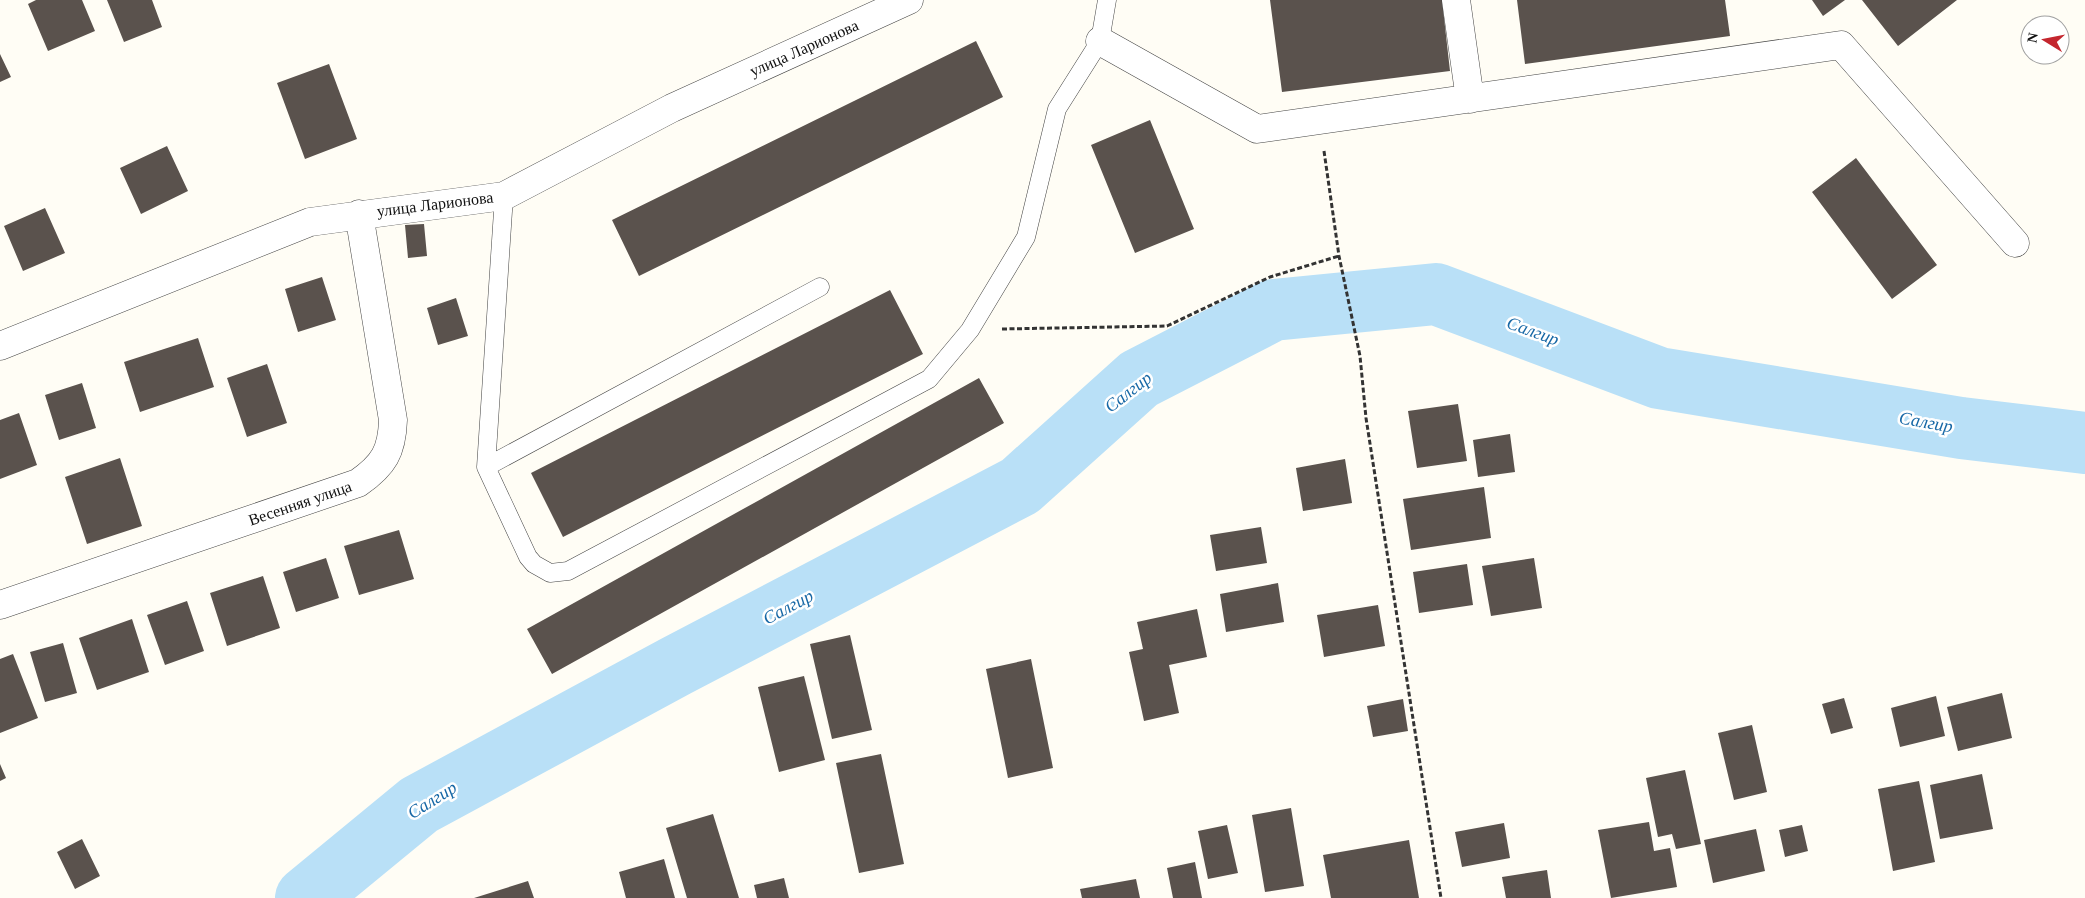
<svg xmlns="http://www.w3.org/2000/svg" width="2085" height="898" font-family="Georgia,serif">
<rect width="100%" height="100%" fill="#fffdf5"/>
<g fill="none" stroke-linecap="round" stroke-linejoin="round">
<path stroke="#b9e0f7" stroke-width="62" d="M 306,898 L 419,805 L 676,666 L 1020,486 L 1139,379 L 1273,310 L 1436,294 L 1659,378 L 1961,428 L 2085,443"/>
</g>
<path fill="#5a524d" d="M 36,0 L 82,0 L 95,31 L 48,51 L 28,4 Z
M 107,0 L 152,0 L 162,27 L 124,42 Z
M 1270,0 L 1442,0 L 1450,71 L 1282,92 Z
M 1517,0 L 1725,0 L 1730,36 L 1525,64 Z
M 1812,0 L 1845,0 L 1823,16 Z
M 1862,0 L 1957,0 L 1898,46 Z
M 976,41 L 1003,97 L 639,276 L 612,220 Z
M 0,54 L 11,77 L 0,82 Z
M 329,64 L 357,139 L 305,159 L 277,83 Z
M 1150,120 L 1194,229 L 1135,253 L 1091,145 Z
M 167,146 L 188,191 L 141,214 L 120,168 Z
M 1856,158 L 1937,265 L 1892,299 L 1812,192 Z
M 45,208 L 65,253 L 23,271 L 4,226 Z
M 424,224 L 427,256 L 408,258 L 405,225 Z
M 322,277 L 336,320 L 298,332 L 285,289 Z
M 890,290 L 923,354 L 563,537 L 531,473 Z
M 456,298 L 468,336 L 438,345 L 427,308 Z
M 198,338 L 214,387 L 140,412 L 124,362 Z
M 267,364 L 287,423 L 247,437 L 227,378 Z
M 979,378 L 1004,423 L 552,674 L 527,629 Z
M 82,383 L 96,428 L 59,440 L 45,395 Z
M 1458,404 L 1467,461 L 1417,468 L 1408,411 Z
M 19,413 L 37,465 L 0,479 L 0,420 Z
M 1510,434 L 1515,472 L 1478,477 L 1473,440 Z
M 120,458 L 142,526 L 87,544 L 65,477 Z
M 1345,459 L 1352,503 L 1303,511 L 1296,468 Z
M 1484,487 L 1491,538 L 1411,550 L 1403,499 Z
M 1261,527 L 1267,563 L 1216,571 L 1210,535 Z
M 399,530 L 414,579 L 359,595 L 344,546 Z
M 326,558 L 339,598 L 296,612 L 283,572 Z
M 1534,558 L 1542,608 L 1491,616 L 1482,566 Z
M 1467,564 L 1473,605 L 1419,613 L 1413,572 Z
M 263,576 L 280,628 L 227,646 L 210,593 Z
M 1278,583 L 1284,622 L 1226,632 L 1220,594 Z
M 187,601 L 204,651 L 165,665 L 147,615 Z
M 1378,605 L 1385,646 L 1324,657 L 1317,615 Z
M 1197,609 L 1207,657 L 1169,665 L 1179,713 L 1144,721 L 1129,652 L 1143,649 L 1137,622 Z
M 132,619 L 149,672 L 97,690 L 79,638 Z
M 850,635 L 872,730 L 832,739 L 810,644 Z
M 63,643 L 77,693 L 45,702 L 30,652 Z
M 13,654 L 38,718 L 0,733 L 0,659 Z
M 1031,659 L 1053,768 L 1008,778 L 986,669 Z
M 804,676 L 825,760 L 779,772 L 758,687 Z
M 2002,693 L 2012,738 L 1958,751 L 1947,707 Z
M 1936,696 L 1945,736 L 1900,747 L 1891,708 Z
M 1844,698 L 1853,728 L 1831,734 L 1822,704 Z
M 1403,699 L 1408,731 L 1373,737 L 1367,706 Z
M 1752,725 L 1767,792 L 1734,800 L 1718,733 Z
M 881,754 L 904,864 L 859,873 L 836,763 Z
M 0,764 L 6,778 L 0,781 Z
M 1685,770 L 1701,844 L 1676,849 L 1672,834 L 1658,837 L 1646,778 Z
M 1982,774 L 1993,829 L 1940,839 L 1930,785 Z
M 1919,781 L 1935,862 L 1893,871 L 1878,789 Z
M 1291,808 L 1304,886 L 1265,892 L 1252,815 Z
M 713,814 L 739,898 L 687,898 L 666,828 Z
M 1649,822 L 1654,851 L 1670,848 L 1677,887 L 1611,898 L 1598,830 Z
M 1504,823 L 1510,858 L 1462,867 L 1455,832 Z
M 1227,825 L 1238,873 L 1208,879 L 1198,831 Z
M 1802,825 L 1808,851 L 1785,857 L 1779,830 Z
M 1756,829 L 1765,871 L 1713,883 L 1704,840 Z
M 82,839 L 100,876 L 75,889 L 57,852 Z
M 1409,840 L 1419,898 L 1331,898 L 1323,855 Z
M 664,859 L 675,898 L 626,898 L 619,872 Z
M 1195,862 L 1202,898 L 1173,898 L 1167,868 Z
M 1547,870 L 1551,898 L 1506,898 L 1502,877 Z
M 784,878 L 789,898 L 757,898 L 754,885 Z
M 1136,879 L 1140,898 L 1082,898 L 1080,889 Z
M 528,881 L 534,898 L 474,898 Z"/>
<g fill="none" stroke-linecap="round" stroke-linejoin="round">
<defs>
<path id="lane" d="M 504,196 L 486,467 L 528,557 L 534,564 L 550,573 L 568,571 L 929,379 L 970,330 L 1026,237 L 1057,109 L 1100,41 L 1107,0
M 486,467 L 820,287"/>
<path id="street" d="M 1456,0 L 1470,99
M 1100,41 L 1257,129 L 1841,45 L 2015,243
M 0,346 L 310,222 L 504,196 L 672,108 L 909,0
M 0,605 L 358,483 C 384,465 392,451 393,420 L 359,214"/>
</defs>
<use href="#lane" stroke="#444" stroke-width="19"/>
<use href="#street" stroke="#444" stroke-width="29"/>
<path stroke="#333" stroke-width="3" stroke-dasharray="5 2.5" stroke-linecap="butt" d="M 1324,151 L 1339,256 L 1360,356 L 1366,418 L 1441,898
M 1002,329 L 1167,326 L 1270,277 L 1339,256"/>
<use href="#lane" stroke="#fff" stroke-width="18"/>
<use href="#street" stroke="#fff" stroke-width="28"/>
</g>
<g text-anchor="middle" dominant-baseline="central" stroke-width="5" stroke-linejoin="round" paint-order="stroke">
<g font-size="16" fill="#111" stroke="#fff">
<text transform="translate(804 48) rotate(-24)">улица Ларионова</text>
<text transform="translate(435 204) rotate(-7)">улица Ларионова</text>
<text transform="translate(300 503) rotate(-19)">Весенняя улица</text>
</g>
<g font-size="18" font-style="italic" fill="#1768a6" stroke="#fff">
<text transform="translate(1533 331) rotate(20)">Салгир</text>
<text transform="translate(1128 392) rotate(-38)">Салгир</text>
<text transform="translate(1926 422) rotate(10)">Салгир</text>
<text transform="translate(788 607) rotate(-28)">Салгир</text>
<text transform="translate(432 800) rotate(-32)">Салгир</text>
</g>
</g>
<g transform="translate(2045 40) rotate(280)"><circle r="24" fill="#ffffff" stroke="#a0a0a0"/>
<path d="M0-4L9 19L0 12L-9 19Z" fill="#c4262e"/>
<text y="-8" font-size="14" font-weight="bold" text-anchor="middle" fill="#111111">N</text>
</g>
</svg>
